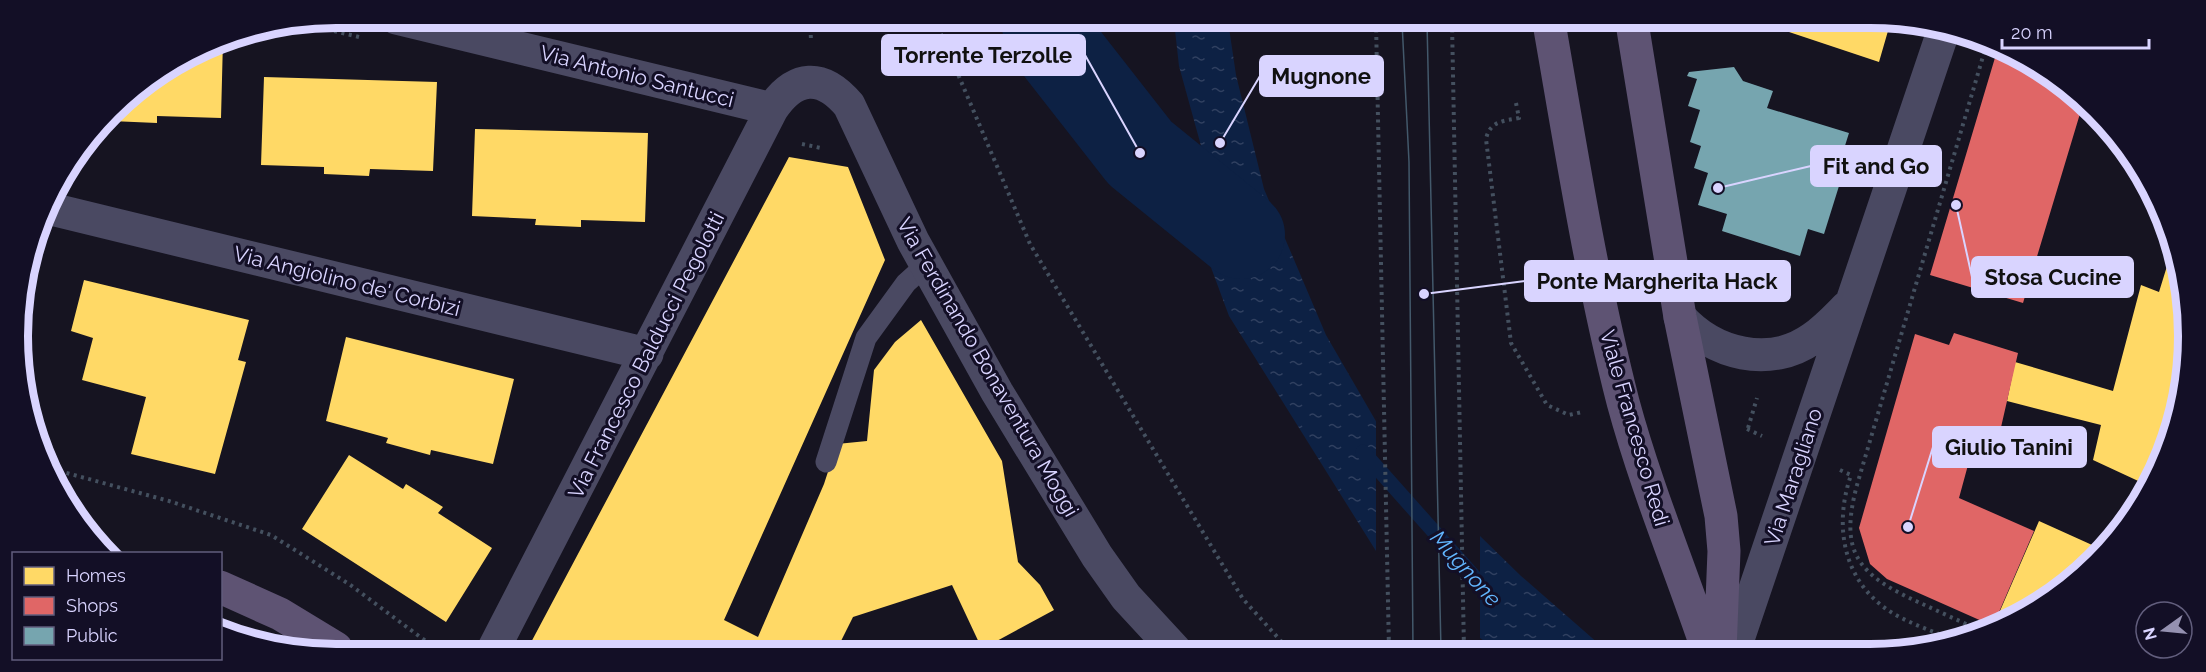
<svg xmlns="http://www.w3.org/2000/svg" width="2206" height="672" font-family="Raleway,sans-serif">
<defs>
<pattern id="water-ripples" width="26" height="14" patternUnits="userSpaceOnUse" patternTransform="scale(1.5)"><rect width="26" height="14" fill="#0d2144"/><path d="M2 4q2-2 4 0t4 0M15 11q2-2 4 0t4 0" fill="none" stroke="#304060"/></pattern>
</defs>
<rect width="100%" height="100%" fill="#161421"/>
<path fill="url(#water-ripples)" d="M 1174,21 L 1228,21 L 1236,75 L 1264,189 L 1326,335 L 1377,423 L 1376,551 L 1229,316 L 1209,262 L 1203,153 L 1179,66 Z
M 1480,536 L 1521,576 L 1607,651 L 1497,650 L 1480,638 Z"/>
<path fill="#161421" d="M 1376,416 L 1380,423 L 1379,551 L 1376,554 Z"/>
<path fill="#ffd966" d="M 1791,24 L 1890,24 L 1879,62 L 1789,32 Z
M 223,40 L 221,118 L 157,116 L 157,123 L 111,121 L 112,116 L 126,97 L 215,42 Z
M 264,77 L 437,82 L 433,171 L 370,169 L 369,176 L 324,174 L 324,167 L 261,165 Z
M 475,129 L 648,133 L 645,222 L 581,220 L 581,227 L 535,225 L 536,219 L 472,216 Z
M 789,157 L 848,167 L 885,260 L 724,620 L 758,637 L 824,484 L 837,444 L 867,441 L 874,370 L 895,342 L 921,320 L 1002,461 L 1018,562 L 1040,585 L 1054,610 L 982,649 L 952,585 L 853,617 L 837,649 L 528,648 Z
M 2172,250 L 2182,274 L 2182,398 L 2149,486 L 2093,460 L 2101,425 L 2007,401 L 2015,362 L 2113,391 L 2141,285 L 2159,292 Z
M 84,280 L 249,320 L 238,360 L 246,362 L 215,474 L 131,454 L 146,397 L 82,380 L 93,338 L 71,331 Z
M 346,337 L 514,379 L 493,464 L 431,450 L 430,455 L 386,443 L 388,438 L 326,421 Z
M 349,455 L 403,489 L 406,484 L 443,507 L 438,513 L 492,548 L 446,622 L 302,529 Z
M 2039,521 L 2101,549 L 2080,575 L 2010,621 L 1993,627 Z"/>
<path fill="#e06666" d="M 1997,51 L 2047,72 L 2082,107 L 2023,303 L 1930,275 Z
M 1954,333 L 2018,353 L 1999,436 L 1977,432 L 1959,498 L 2034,531 L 1993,626 L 1887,579 L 1870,564 L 1859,528 L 1915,334 L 1949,345 Z"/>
<path fill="#76a5af" d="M 1734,67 L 1743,81 L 1773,91 L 1767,108 L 1849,133 L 1843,152 L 1849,154 L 1824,234 L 1808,229 L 1800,256 L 1722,231 L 1727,214 L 1698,205 L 1708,173 L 1694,168 L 1701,146 L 1690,142 L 1700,110 L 1688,106 L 1697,79 L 1687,76 L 1689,72 Z"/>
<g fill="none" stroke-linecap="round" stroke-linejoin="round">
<path stroke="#0d2144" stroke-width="15" d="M 1363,452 L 1493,598"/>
<path stroke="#0d2144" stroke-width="88" d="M 1045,21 L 1061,52 L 1140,153 L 1241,235"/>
<path stroke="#44505f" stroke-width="4" stroke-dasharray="3 4.5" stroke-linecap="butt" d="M 810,20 L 811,40
M 935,20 L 1030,244 L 1243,599 L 1289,650
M 1376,22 L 1389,650
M 1452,22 L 1464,650
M 305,24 L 359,37
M 1516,103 L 1519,118 C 1503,121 1490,121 1486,139 L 1511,343 L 1547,405 L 1569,415 L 1582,412
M 802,144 L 821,148
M 1748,428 L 1757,398
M 1747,429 L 1762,436
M 52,469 L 169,501 L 271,535 L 349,584 L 435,648
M 1840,470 L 1851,475 C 1835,521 1841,573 1881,605 C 1901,621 1928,629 1951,639
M 1980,630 C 1959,621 1938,611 1918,602 C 1857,574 1839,552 1857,485 L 1984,53"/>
<path stroke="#4a4962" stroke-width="21" d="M 826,462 L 866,338 L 906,283 L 926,265"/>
<path stroke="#4a4962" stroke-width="33" d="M 396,18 L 772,109
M 47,208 L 647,354
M 1680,317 C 1713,354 1770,369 1813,338 C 1826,329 1837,317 1847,307
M 494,648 L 772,109 C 795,75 822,73 849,105 L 913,241 L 997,392 L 1097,556 L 1126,597 L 1175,650
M 1734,651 L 1944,29"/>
<path stroke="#5e5373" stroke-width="33" d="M 1549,23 C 1571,149 1591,277 1623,402 C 1646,487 1680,568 1708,651
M 1632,23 L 1680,317 L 1721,516 L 1724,551 L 1720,651
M 220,587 L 280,614 L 336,648"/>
<path stroke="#43596b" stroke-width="1.5" d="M 1402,22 L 1409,162 L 1413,650
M 1427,22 L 1441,650"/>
</g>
<g text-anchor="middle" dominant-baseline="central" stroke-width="6" stroke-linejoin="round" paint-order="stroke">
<g font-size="21" fill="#d9d4ff" stroke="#130f26">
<text transform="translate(637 76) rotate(14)">Via Antonio Santucci</text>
<text transform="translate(347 281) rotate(14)">Via Angiolino de' Corbizi</text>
<text transform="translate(646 355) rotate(-63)">Via Francesco Balducci Pegolotti</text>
<text transform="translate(988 367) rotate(60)">Via Ferdinando Bonaventura Moggi</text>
<text transform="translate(1635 428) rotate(74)">Viale Francesco Redi</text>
<text transform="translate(1793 477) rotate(-72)">Via Maragliano</text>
</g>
<g font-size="22" font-style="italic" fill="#62b6ff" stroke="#130f26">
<text transform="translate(1466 568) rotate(48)">Mugnone</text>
</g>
</g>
<path d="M0 0H2206V672H0ZM336 28H1870A308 308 0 0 1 2178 336V336A308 308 0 0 1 1870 644H336A308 308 0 0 1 28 336V336A308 308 0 0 1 336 28Z" fill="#130f26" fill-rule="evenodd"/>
<path fill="none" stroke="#d9d4ff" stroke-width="8" d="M336 28H1870A308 308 0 0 1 2178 336V336A308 308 0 0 1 1870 644H336A308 308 0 0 1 28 336V336A308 308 0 0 1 336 28Z"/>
<path fill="none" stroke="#d9d4ff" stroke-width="2" d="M1140 153L1085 55M1220 143L1260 76M1718 188L1811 166M1956 205L1972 277M1424 294L1525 281M1908 527L1933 447"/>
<g fill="#d9d4ff" stroke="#130f26" stroke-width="2">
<circle cx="1140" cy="153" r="6"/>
<circle cx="1220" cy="143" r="6"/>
<circle cx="1718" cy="188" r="6"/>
<circle cx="1956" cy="205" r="6"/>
<circle cx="1424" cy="294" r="6"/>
<circle cx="1908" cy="527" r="6"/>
</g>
<g fill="#d9d4ff" stroke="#d9d4ff" stroke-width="2">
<rect x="882" y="35" width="203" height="40" rx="6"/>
<rect x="1260" y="56" width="123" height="40" rx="6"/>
<rect x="1811" y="146" width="130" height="40" rx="6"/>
<rect x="1972" y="257" width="161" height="40" rx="6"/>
<rect x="1525" y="261" width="265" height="40" rx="6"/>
<rect x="1933" y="427" width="153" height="40" rx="6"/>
</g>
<g font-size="22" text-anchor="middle" font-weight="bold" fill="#111">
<text x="983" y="63">Torrente Terzolle</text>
<text x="1321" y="84">Mugnone</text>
<text x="1876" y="174">Fit and Go</text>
<text x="2053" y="285">Stosa Cucine</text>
<text x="1657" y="289">Ponte Margherita Hack</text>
<text x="2009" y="455">Giulio Tanini</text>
</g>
<rect x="12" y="552" width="210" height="108" fill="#130f26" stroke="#625e7d" stroke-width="1.5"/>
<rect x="24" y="567" width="30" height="18" fill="#ffd966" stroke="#625e7d" stroke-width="1.5"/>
<text x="66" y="582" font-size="18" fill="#d9d4ff">Homes</text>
<rect x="24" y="597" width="30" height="18" fill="#e06666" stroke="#625e7d" stroke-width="1.5"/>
<text x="66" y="612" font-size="18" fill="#d9d4ff">Shops</text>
<rect x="24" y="627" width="30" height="18" fill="#76a5af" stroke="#625e7d" stroke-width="1.5"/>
<text x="66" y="642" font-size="18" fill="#d9d4ff">Public</text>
<g transform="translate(2164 630) rotate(255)"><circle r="28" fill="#130f26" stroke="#625e7d" stroke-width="1.5"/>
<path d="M0-4.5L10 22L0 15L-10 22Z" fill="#9591b1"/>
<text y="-9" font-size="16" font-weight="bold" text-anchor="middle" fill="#d9d4ff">N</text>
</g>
<path d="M2002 39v9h147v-9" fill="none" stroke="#d9d4ff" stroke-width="3"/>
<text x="2011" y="39" font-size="18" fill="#d9d4ff" stroke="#130f26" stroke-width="4.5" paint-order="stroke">20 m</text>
</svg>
